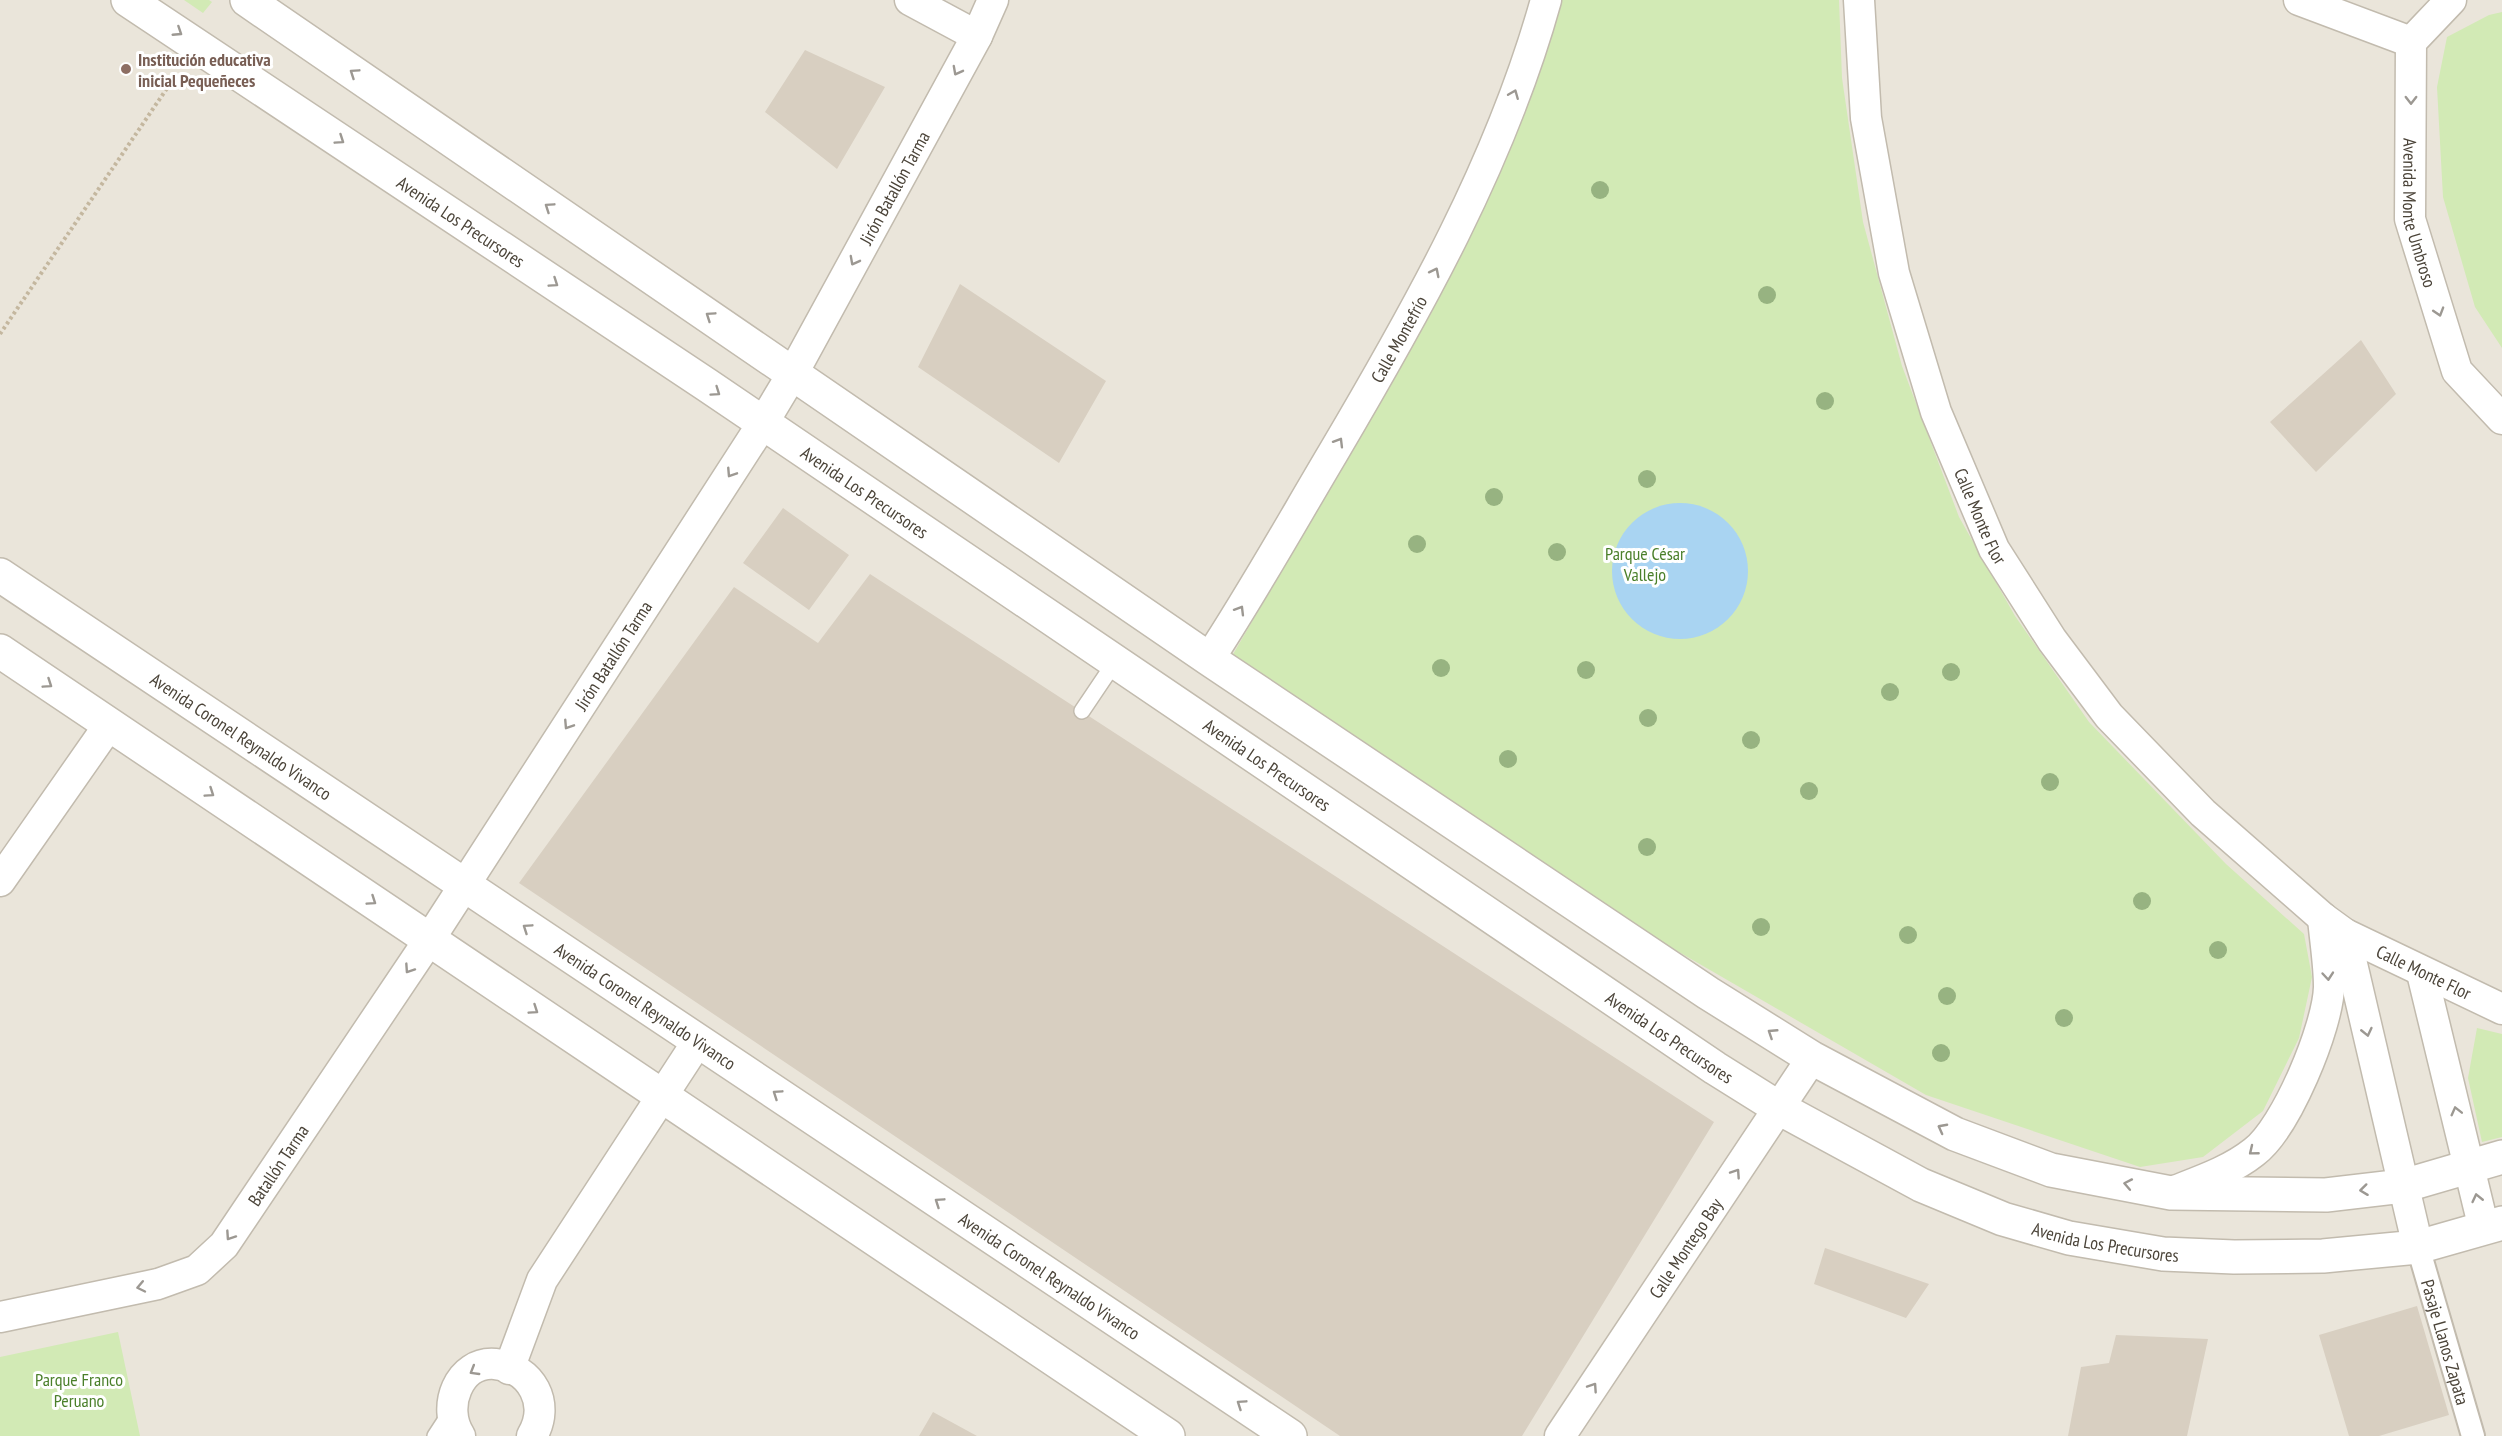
<svg xmlns="http://www.w3.org/2000/svg" width="2502" height="1436" font-family="'PT Sans Narrow',sans-serif">
<rect width="100%" height="100%" fill="#f6f3ec"/>
<path fill="#eae5da" d="M 0,0 L 2502,0 L 2502,1436 L 0,1436 Z"/>
<path fill="#d2eab5" d="M 184,0 L 209,0 L 212,2 L 203,13 Z
M 1549,0 L 1839,0 L 1842,78 L 1863,222 L 1902,366 L 1959,517 L 2015,616 L 2089,722 L 2226,864 L 2304,934 L 2312,977 L 2299,1038 L 2263,1111 L 2203,1157 L 2140,1167 L 1926,1095 L 1589,900 L 1232,656 L 1432,312 Z
M 2502,12 L 2502,348 L 2475,307 L 2443,197 L 2437,87 L 2447,37 L 2489,15 Z
M 2477,1028 L 2502,1034 L 2502,1137 L 2482,1142 L 2468,1078 Z
M 118,1332 L 140,1436 L 0,1436 L 0,1357 Z"/>
<path fill="#a9d4f2" d="M1612 571a68 68 0 1 1 136 0a68 68 0 1 1-136 0Z"/>
<path fill="#d8cfc1" d="M 805,50 L 885,87 L 837,169 L 765,112 Z
M 960,284 L 1106,381 L 1059,463 L 918,367 Z
M 2361,340 L 2396,394 L 2316,472 L 2270,422 Z
M 783,508 L 849,555 L 809,610 L 743,563 Z
M 870,574 L 1714,1122 L 1522,1436 L 1340,1436 L 519,883 L 734,587 L 818,643 Z
M 1825,1248 L 1929,1284 L 1906,1318 L 1814,1284 Z
M 2417,1306 L 2449,1415 L 2379,1436 L 2349,1436 L 2319,1335 Z
M 2116,1335 L 2208,1339 L 2187,1436 L 2068,1436 L 2081,1367 L 2109,1363 Z
M 933,1412 L 977,1436 L 919,1436 Z"/>
<g fill="none" stroke-linecap="round" stroke-linejoin="round">
<defs>
<path id="service" d="M 1082,711 L 1115,662
M 435,1436 L 450,1413"/>
<g id="pedestrian">
<path id="s1" d="M 2418,1247 L 2473,1436"/>
</g>
<g id="minor">
<path d="M 910,0 L 977,36"/>
<path id="s2" d="M 1859,0 L 1866,118 L 1894,273 L 1936,412 L 1994,549 L 2052,640 L 2109,716 L 2203,813 L 2323,918 L 2345,934 L 2502,1009"/>
<path d="M 2299,0 L 2411,42"/>
<path id="s3" d="M 2451,0 L 2411,42 L 2410,219 L 2457,371 L 2502,419"/>
<path id="s4" d="M 1209,659 C 1253,592 1292,522 1333,453 C 1418,309 1501,162 1546,0"/>
<path d="M 0,881 L 109,725"/>
<path d="M 2345,934 L 2418,1247"/>
<path d="M 2422,973 L 2484,1229"/>
<path d="M 2172,1192 C 2200,1181 2230,1171 2254,1152 C 2286,1128 2328,1027 2329,987 C 2329,964 2325,941 2323,918"/>
<path id="s5" d="M 0,1317 L 158,1284 L 197,1270 L 224,1245 L 429,940 L 763,423 L 793,373 L 977,36 L 993,0"/>
<path d="M 509,1369 L 542,1280 L 698,1041"/>
<path d="M 460,1436 C 441,1407 459,1361 495,1364 C 532,1368 551,1404 532,1436"/>
<path id="s6" d="M 1560,1436 L 1812,1058"/>
</g>
<g id="tertiary">
<path id="s7" d="M 128,0 L 707,385 L 1715,1068 L 1779,1108 L 1921,1185 L 2003,1219 L 2069,1238 L 2163,1254 L 2234,1257 L 2323,1256 L 2418,1247 L 2502,1223"/>
<path d="M 247,0 L 1209,659 L 1708,993 L 1812,1058 L 1955,1134 L 2051,1170 L 2171,1193 L 2326,1195 L 2403,1186 L 2502,1157"/>
<path id="s8" d="M 0,575 L 1290,1436"/>
<path d="M 0,651 L 1168,1436"/>
</g>
</defs>
<use href="#service" stroke="#c2bbae" stroke-width="18"/>
<use href="#pedestrian" stroke="#c2bbae" stroke-width="26"/>
<use href="#minor" stroke="#c2bbae" stroke-width="33"/>
<use href="#tertiary" stroke="#c2bbae" stroke-width="36"/>
<path stroke="#c4b79f" stroke-width="4" stroke-dasharray="3 3" stroke-linecap="butt" d="M 0,334 L 176,75"/>
<use href="#service" stroke="#fff" stroke-width="15"/>
<use href="#pedestrian" stroke="#fff" stroke-width="22"/>
<use href="#minor" stroke="#fff" stroke-width="30"/>
<use href="#tertiary" stroke="#fff" stroke-width="33"/>
</g>
<g fill="#97b381">
<circle cx="1600" cy="190" r="9"/>
<circle cx="1767" cy="295" r="9"/>
<circle cx="1825" cy="401" r="9"/>
<circle cx="1647" cy="479" r="9"/>
<circle cx="1494" cy="497" r="9"/>
<circle cx="1417" cy="544" r="9"/>
<circle cx="1557" cy="552" r="9"/>
<circle cx="1441" cy="668" r="9"/>
<circle cx="1586" cy="670" r="9"/>
<circle cx="1951" cy="672" r="9"/>
<circle cx="1890" cy="692" r="9"/>
<circle cx="1648" cy="718" r="9"/>
<circle cx="1751" cy="740" r="9"/>
<circle cx="1508" cy="759" r="9"/>
<circle cx="2050" cy="782" r="9"/>
<circle cx="1809" cy="791" r="9"/>
<circle cx="1647" cy="847" r="9"/>
<circle cx="2142" cy="901" r="9"/>
<circle cx="1761" cy="927" r="9"/>
<circle cx="1908" cy="935" r="9"/>
<circle cx="2218" cy="950" r="9"/>
<circle cx="1947" cy="996" r="9"/>
<circle cx="2064" cy="1018" r="9"/>
<circle cx="1941" cy="1053" r="9"/>
</g>
<defs><path id="oneway-chevron" d="M-2-3.5L2.5 0L-2 3.5" fill="none" stroke-width="1.6" stroke-linecap="round" stroke-linejoin="round" transform="scale(1.5)"/></defs>
<g stroke="#9c9892">
<use href="#oneway-chevron" transform="translate(178 32) rotate(33)"/>
<use href="#oneway-chevron" transform="translate(957 71) rotate(118)"/>
<use href="#oneway-chevron" transform="translate(354 73) rotate(-146)"/>
<use href="#oneway-chevron" transform="translate(1514 94) rotate(-68)"/>
<use href="#oneway-chevron" transform="translate(2411 100) rotate(90)"/>
<use href="#oneway-chevron" transform="translate(340 140) rotate(34)"/>
<use href="#oneway-chevron" transform="translate(549 207) rotate(-146)"/>
<use href="#oneway-chevron" transform="translate(854 261) rotate(118)"/>
<use href="#oneway-chevron" transform="translate(1435 272) rotate(-63)"/>
<use href="#oneway-chevron" transform="translate(554 283) rotate(34)"/>
<use href="#oneway-chevron" transform="translate(2439 312) rotate(73)"/>
<use href="#oneway-chevron" transform="translate(710 316) rotate(-146)"/>
<use href="#oneway-chevron" transform="translate(716 392) rotate(35)"/>
<use href="#oneway-chevron" transform="translate(1339 442) rotate(-59)"/>
<use href="#oneway-chevron" transform="translate(731 473) rotate(123)"/>
<use href="#oneway-chevron" transform="translate(1240 610) rotate(-59)"/>
<use href="#oneway-chevron" transform="translate(48 684) rotate(34)"/>
<use href="#oneway-chevron" transform="translate(568 725) rotate(123)"/>
<use href="#oneway-chevron" transform="translate(210 793) rotate(34)"/>
<use href="#oneway-chevron" transform="translate(372 901) rotate(34)"/>
<use href="#oneway-chevron" transform="translate(527 928) rotate(-146)"/>
<use href="#oneway-chevron" transform="translate(409 969) rotate(124)"/>
<use href="#oneway-chevron" transform="translate(2328 976) rotate(85)"/>
<use href="#oneway-chevron" transform="translate(534 1010) rotate(34)"/>
<use href="#oneway-chevron" transform="translate(2367 1032) rotate(77)"/>
<use href="#oneway-chevron" transform="translate(1772 1033) rotate(-147)"/>
<use href="#oneway-chevron" transform="translate(777 1094) rotate(-146)"/>
<use href="#oneway-chevron" transform="translate(2456 1111) rotate(-104)"/>
<use href="#oneway-chevron" transform="translate(1942 1128) rotate(-152)"/>
<use href="#oneway-chevron" transform="translate(2253 1151) rotate(141)"/>
<use href="#oneway-chevron" transform="translate(1736 1173) rotate(-56)"/>
<use href="#oneway-chevron" transform="translate(2128 1184) rotate(-169)"/>
<use href="#oneway-chevron" transform="translate(2364 1190) rotate(173)"/>
<use href="#oneway-chevron" transform="translate(2477 1198) rotate(-103)"/>
<use href="#oneway-chevron" transform="translate(939 1202) rotate(-146)"/>
<use href="#oneway-chevron" transform="translate(230 1236) rotate(124)"/>
<use href="#oneway-chevron" transform="translate(141 1287) rotate(168)"/>
<use href="#oneway-chevron" transform="translate(474 1371) rotate(149)"/>
<use href="#oneway-chevron" transform="translate(1593 1387) rotate(-56)"/>
<use href="#oneway-chevron" transform="translate(1241 1404) rotate(-146)"/>
</g>
<circle fill="#8d6e63" stroke="#fff" stroke-width="2" cx="126" cy="69" r="6"/>
<g text-anchor="middle" dominant-baseline="central" stroke-width="6" stroke-linejoin="round" paint-order="stroke">
<g font-size="18" font-weight="bold" fill="#785e54" stroke="#fff" text-anchor="start">
<text x="138" y="59">Institución educativa<tspan x="138" dy="21">inicial Pequeñeces</tspan></text>
</g>
<g font-size="18" fill="#4b4439" stroke="#fff">
<text stroke="none"><textPath href="#s5" startOffset="1492">Jirón Batallón Tarma</textPath></text>
<text stroke="none"><textPath href="#s3" startOffset="230">Avenida Monte Umbroso</textPath></text>
<text stroke="none"><textPath href="#s7" startOffset="400">Avenida Los Precursores</textPath></text>
<text stroke="none"><textPath href="#s4" startOffset="372">Calle Montefrío</textPath></text>
<text stroke="none"><textPath href="#s7" startOffset="886">Avenida Los Precursores</textPath></text>
<text stroke="none"><textPath href="#s2" startOffset="534">Calle Monte Flor</textPath></text>
<text stroke="none"><textPath href="#s5" startOffset="946">Jirón Batallón Tarma</textPath></text>
<text stroke="none"><textPath href="#s8" startOffset="290">Avenida Coronel Reynaldo Vivanco</textPath></text>
<text stroke="none"><textPath href="#s7" startOffset="1372">Avenida Los Precursores</textPath></text>
<text stroke="none"><textPath href="#s2" startOffset="1182">Calle Monte Flor</textPath></text>
<text stroke="none"><textPath href="#s8" startOffset="776">Avenida Coronel Reynaldo Vivanco</textPath></text>
<text stroke="none"><textPath href="#s7" startOffset="1858">Avenida Los Precursores</textPath></text>
<text stroke="none"><textPath href="#s5" startOffset="336">Batallón Tarma</textPath></text>
<text stroke="none"><textPath href="#s7" startOffset="2344">Avenida Los Precursores</textPath></text>
<text stroke="none"><textPath href="#s6" startOffset="226">Calle Montego Bay</textPath></text>
<text stroke="none"><textPath href="#s8" startOffset="1262">Avenida Coronel Reynaldo Vivanco</textPath></text>
<text stroke="none"><textPath href="#s1" startOffset="99">Pasaje Llanos Zapata</textPath></text>
</g>
<g font-size="18" fill="#4a7f2a" stroke="#fff">
<text x="1645" y="553">Parque César<tspan x="1645" dy="21">Vallejo</tspan></text>
<text x="79" y="1379">Parque Franco<tspan x="79" dy="21">Peruano</tspan></text>
</g>
</g>
</svg>
